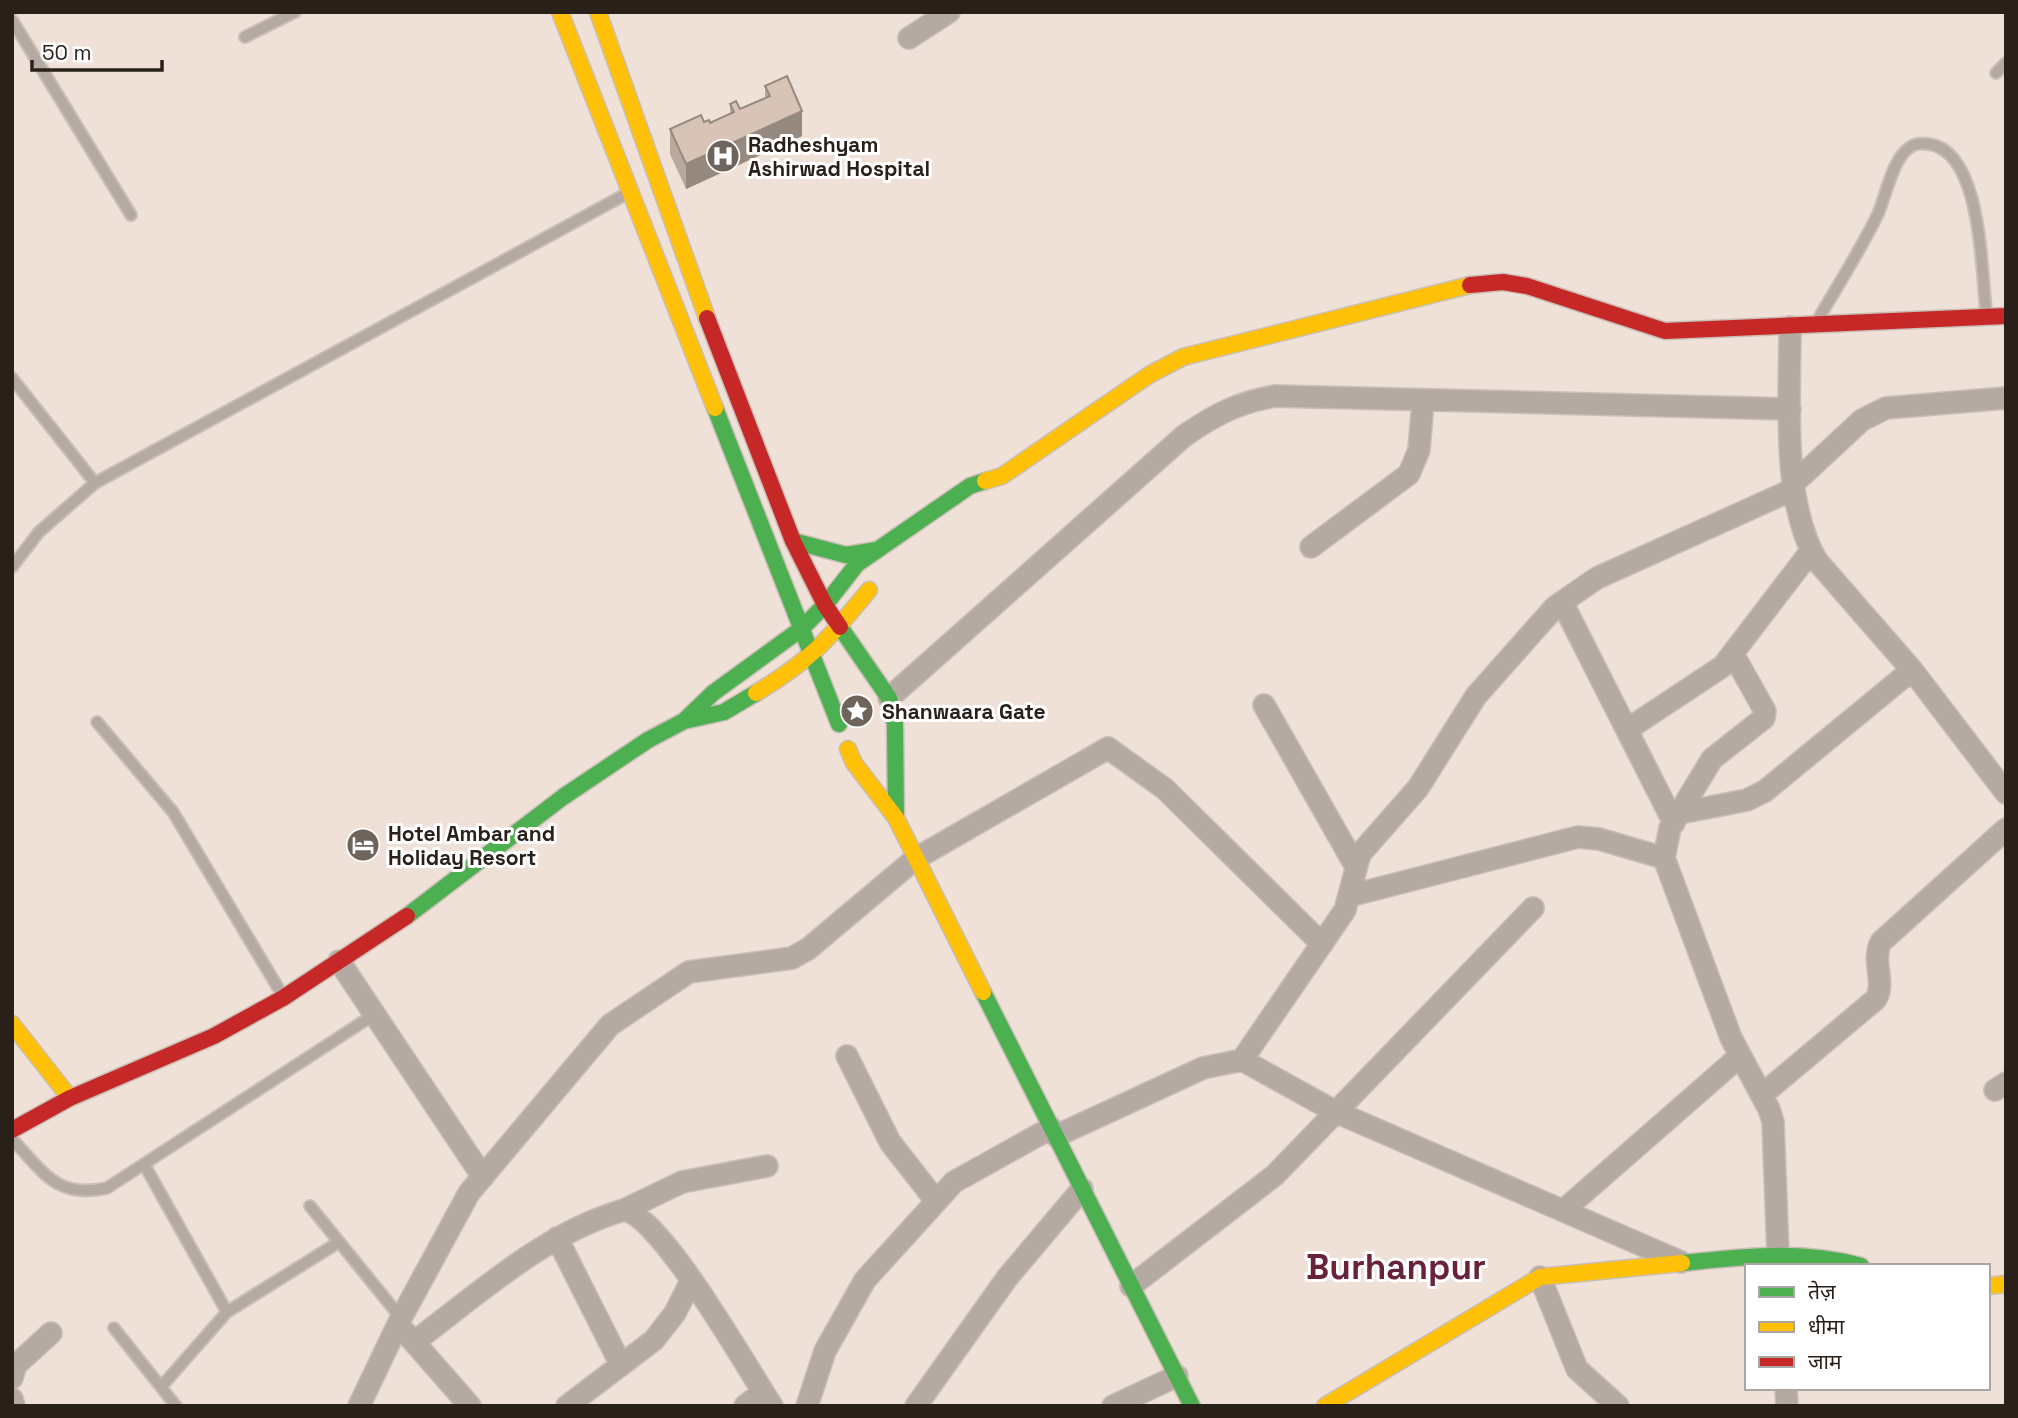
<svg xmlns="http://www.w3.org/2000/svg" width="2018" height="1418" font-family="'Space Grotesk','Noto Sans Devanagari',sans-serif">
<rect width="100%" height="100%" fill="#efe1d7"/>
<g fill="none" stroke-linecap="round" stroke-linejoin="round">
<defs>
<path id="lane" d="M 12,20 L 131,215
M 245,37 L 295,12
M 1996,73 L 2006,63
M 1820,316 C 1840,282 1861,249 1878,214 C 1886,195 1890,171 1902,155 C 1910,145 1917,142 1929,144 C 1982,152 1981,269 1986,310
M 12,378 L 95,483
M 12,567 L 39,532 L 95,483 L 628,193
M 97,722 L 173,812 L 280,991
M 12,1139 C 44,1173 57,1199 107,1188 L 375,1014
M 144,1164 L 227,1312
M 310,1206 L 401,1318
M 114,1328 L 176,1406
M 161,1387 L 227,1312 L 339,1242"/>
<path id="street" d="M 909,38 L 949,12
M 1790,327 C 1790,396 1781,501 1817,561 L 1912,670 L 2006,793
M 1794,483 L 1862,420 L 1886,408 L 2006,398
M 1311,547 L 1409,474 L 1419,450 L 1423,400
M 1562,602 L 1674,823
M 1733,654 L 1765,711 L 1764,718 L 1712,759 L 1670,828 L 1664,858 L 1731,1038 L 1769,1109 L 1773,1122 L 1778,1254
M 889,698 L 1184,436 C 1216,414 1237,403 1275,396 L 1790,409
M 1264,705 L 1355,865
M 1628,729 L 1723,666 L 1811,551
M 1680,813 L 1747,800 L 1765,791 L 1912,670
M 1349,896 L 1578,837 L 1599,839 L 1664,858
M 339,961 L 483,1177
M 847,1056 L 890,1142 L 936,1201
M 1242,1060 L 1345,910 L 1360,854 L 1418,788 L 1476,696 L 1555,607 L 1597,578 L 1794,489
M 1995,1090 L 2006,1083
M 1763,1094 L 1876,999 C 1886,981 1871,962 1881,942 L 2006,829
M 1056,1136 L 1203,1068 L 1242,1060 L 1336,1112 L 1681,1262
M 1565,1209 L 1740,1056
M 624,1210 L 682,1182 L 767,1166
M 557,1238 L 621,1365
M 1540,1277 L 1577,1369 L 1618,1406
M 1131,1286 L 1275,1175 L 1533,908
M 406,1333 L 470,1406
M 414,1342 C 480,1293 544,1233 624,1210 C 662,1217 747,1368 772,1406
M 12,1378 L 16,1365 L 51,1333
M 1786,1388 L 1787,1406
M 12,1399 L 14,1406
M 359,1406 L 401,1318 L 469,1193 L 610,1025 L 689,972 L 792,958 L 808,949 L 915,859 L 1108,748 L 1165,789 L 1322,944
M 567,1406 L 654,1340 L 675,1313 L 691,1281
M 745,1406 L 763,1392
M 807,1406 L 825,1351 L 865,1280 L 954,1182 L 1051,1128
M 916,1406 L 1007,1278 L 1082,1189
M 1113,1406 L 1177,1376"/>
<path id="fast" d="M 715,408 L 839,724
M 793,541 L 846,555 L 877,550
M 840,627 L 889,698 L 895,724 L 896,818
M 684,721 L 713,693 L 801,629 L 825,605 L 857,564 L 970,486 L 985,481
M 407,916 L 563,797 L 648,740 L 684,721 L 724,712 L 756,693
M 983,992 L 1192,1406
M 1682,1263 C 1743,1257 1801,1249 1861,1266"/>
<path id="slow" d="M 560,12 L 715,408
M 598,12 L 707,318
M 985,481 L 1002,476 L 1149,375 L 1183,357 L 1470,285
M 756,693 C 811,660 829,639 869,590
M 848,749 L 854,763 L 896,818 L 983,992
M 12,1024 L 70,1098
M 1988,1286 L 2006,1284
M 1325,1406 L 1540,1277 L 1682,1263"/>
<path id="jam" d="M 1470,285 L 1503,282 L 1527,286 L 1665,331 L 2006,316
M 707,318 L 793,541 L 825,605 L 840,627
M 12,1130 L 70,1098 L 214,1036 L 283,998 L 407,916"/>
</defs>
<use href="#lane" stroke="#cabfb7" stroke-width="14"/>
<use href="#street" stroke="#cabfb7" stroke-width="24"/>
<use href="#fast" stroke="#cabfb7" stroke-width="19"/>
<use href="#slow" stroke="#cabfb7" stroke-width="19"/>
<use href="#jam" stroke="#cabfb7" stroke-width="19"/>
<use href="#lane" stroke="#b5a9a3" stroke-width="10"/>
<use href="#street" stroke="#b5a9a3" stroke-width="21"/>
<use href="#fast" stroke="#4caf50" stroke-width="16"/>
<use href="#slow" stroke="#ffc107" stroke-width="16"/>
<use href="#jam" stroke="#c62828" stroke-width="16"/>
</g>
<path fill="#b9a99d" d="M 765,86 L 802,136 L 686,189 L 670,154 L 670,129 L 704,122 L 710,123 L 730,114 L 730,104 L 740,109 L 765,98 Z"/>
<path fill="#96897f" d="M 802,111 L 802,136 L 686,189 L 686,164 Z"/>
<path fill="#d7c4b6" stroke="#96897f" stroke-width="2" d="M 787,76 L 802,111 L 686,164 L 670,129 L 701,115 L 704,122 L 709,120 L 710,123 L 734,112 L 730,104 L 736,101 L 740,109 L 770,96 L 765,86 Z"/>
<defs>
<symbol id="hospital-disc" viewBox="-11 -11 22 22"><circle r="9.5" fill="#6f645c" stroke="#fff"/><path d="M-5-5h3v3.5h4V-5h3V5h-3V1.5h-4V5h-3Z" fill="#fff"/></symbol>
<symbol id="sight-disc" viewBox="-11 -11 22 22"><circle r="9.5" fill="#6f645c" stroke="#fff"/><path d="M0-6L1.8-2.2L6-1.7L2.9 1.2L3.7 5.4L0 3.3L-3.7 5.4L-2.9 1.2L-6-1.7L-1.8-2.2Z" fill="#fff"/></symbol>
<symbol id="hotel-disc" viewBox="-11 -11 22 22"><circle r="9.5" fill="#6f645c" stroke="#fff"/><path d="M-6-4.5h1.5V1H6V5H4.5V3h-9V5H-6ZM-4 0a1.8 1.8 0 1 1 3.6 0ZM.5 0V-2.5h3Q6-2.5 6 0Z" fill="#fff"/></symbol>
</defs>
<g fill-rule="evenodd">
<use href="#hospital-disc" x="704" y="137" width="38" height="38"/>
<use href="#sight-disc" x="838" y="692" width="38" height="38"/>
<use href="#hotel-disc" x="344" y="826" width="38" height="38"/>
</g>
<g text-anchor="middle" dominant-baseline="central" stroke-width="6" stroke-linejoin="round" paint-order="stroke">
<g font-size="21" font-weight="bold" fill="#2a201a" stroke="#fff" text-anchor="start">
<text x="748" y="144">Radheshyam<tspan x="748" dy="24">Ashirwad Hospital</tspan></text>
<text x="882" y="711">Shanwaara Gate</text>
<text x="388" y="833">Hotel Ambar and<tspan x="388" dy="24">Holiday Resort</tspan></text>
</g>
<g font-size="35" font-weight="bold" fill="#682339" stroke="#fff">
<text x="1396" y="1267">Burhanpur</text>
</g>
</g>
<rect width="2018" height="1418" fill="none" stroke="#2a201a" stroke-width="28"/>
<rect x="1745" y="1264" width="245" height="126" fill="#ffffff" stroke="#aaa6a3" stroke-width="2"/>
<rect x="1759" y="1287" width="35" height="10" fill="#4caf50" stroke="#aaa6a3" stroke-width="2"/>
<text x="1808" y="1299" font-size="21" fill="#2a201a">तेज़</text>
<rect x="1759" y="1322" width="35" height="10" fill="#ffc107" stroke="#aaa6a3" stroke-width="2"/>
<text x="1808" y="1334" font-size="21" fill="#2a201a">धीमा</text>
<rect x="1759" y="1357" width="35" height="10" fill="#c62828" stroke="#aaa6a3" stroke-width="2"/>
<text x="1808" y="1369" font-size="21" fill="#2a201a">जाम</text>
<path d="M32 60v10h130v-10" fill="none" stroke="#2a201a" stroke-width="3.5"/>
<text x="42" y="60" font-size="21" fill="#2a201a" stroke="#ffffff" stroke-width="5" paint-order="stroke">50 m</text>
</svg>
